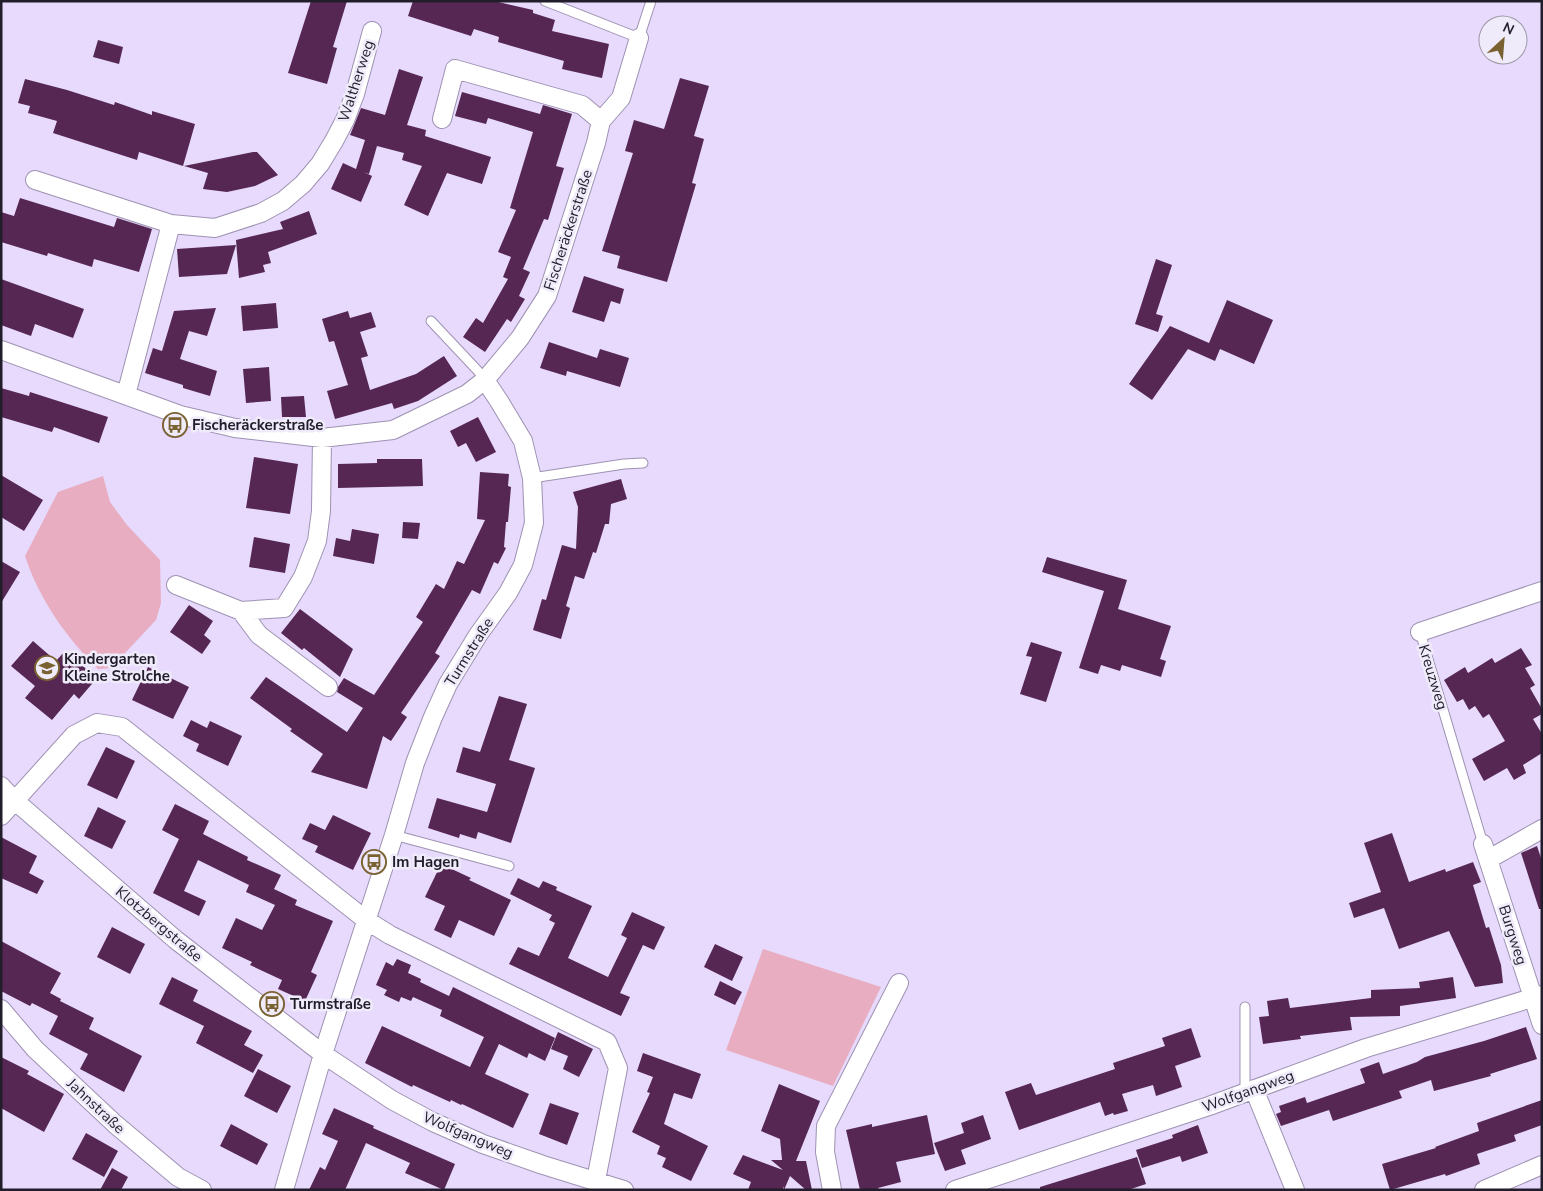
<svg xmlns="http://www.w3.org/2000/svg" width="1543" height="1191" font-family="'Nunito Sans',sans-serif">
<rect width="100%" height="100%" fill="#e7dafd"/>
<path fill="#e8adc0" d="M 103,476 L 110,502 L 127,525 L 160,560 L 161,603 L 156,620 L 111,668 L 98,669 C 66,637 39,599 25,556 L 58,492 Z
M 763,949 L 881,987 L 833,1086 L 726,1050 Z"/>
<path fill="#562752" d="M 311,1 L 347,1 L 333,47 L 337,48 L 327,84 L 288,73 Z
M 413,1 L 494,1 L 533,10 L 533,13 L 555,20 L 552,31 L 609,44 L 602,78 L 562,69 L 564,61 L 498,42 L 499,37 L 474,29 L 471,36 L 408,16 Z
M 98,40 L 123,47 L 119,64 L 93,57 Z
M 399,69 L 423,77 L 407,125 L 426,130 L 425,136 L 491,157 L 482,184 L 447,173 L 428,216 L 404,205 L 422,166 L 402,160 L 404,153 L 377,146 L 369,174 L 364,172 L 372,176 L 361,202 L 331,189 L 343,163 L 356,169 L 365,140 L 350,135 L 361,108 L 385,115 Z
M 680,78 L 709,86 L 694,136 L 704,139 L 692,183 L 696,184 L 667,282 L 617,268 L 620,256 L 602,251 L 633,153 L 625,151 L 634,120 L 664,129 Z
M 25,79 L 67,90 L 114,105 L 115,102 L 152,115 L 152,111 L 195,124 L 183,166 L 139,152 L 137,160 L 53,133 L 57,121 L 28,113 L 30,106 L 18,103 Z
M 462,92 L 540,114 L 543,105 L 572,114 L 556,166 L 564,168 L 548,220 L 544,219 L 523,269 L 530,272 L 519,296 L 525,299 L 511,322 L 507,319 L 485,352 L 463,337 L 476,318 L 483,323 L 508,279 L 503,277 L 511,257 L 498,252 L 516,210 L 510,208 L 533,132 L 488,118 L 486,124 L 455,116 Z
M 253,152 L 257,152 L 278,175 L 255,186 L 227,192 L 203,189 L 208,173 L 184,166 Z
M 20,198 L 114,227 L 117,218 L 152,229 L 139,272 L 94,259 L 92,267 L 48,253 L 47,256 L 1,242 L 1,212 L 14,216 Z
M 309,211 L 317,234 L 268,252 L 271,263 L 263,265 L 265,272 L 239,278 L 236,240 L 283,229 L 280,222 Z
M 236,245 L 227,274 L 179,277 L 177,249 Z
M 1156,259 L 1172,265 L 1156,314 L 1163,316 L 1158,332 L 1135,324 Z
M 584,276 L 624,289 L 620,304 L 611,301 L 604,322 L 572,312 Z
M 1,279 L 84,309 L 73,338 L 35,324 L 31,336 L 1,325 Z
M 1227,300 L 1273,320 L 1254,364 L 1220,349 L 1215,361 L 1188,349 L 1152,400 L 1129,384 L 1170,326 L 1209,343 Z
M 276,303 L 278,328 L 243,331 L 241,306 Z
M 216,308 L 207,336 L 189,331 L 180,359 L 217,371 L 210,396 L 183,388 L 183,385 L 145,373 L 153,348 L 162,351 L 174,311 Z
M 348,311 L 350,318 L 371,312 L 376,327 L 360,332 L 368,356 L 361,358 L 370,390 L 416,374 L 444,356 L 457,376 L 418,401 L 394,409 L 392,403 L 335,419 L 327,391 L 348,385 L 334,341 L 329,342 L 322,319 Z
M 549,342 L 597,358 L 600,349 L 629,358 L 620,387 L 567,371 L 566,376 L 540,368 Z
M 269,367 L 271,401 L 246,403 L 243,369 Z
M 1,388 L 29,396 L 30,392 L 108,417 L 99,443 L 54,427 L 52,432 L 1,417 Z
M 304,396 L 306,417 L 282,417 L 281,397 Z
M 478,417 L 496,452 L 476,462 L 466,443 L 458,447 L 450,431 Z
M 254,457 L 298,464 L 290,514 L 246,508 Z
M 377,459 L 422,459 L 423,486 L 338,488 L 338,464 L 377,463 Z
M 480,472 L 509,474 L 508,486 L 511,487 L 508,522 L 506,522 L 504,547 L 506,548 L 498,564 L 494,562 L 480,594 L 472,590 L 435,653 L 440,656 L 401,713 L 407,717 L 391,741 L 383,736 L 367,789 L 311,772 L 323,754 L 290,731 L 292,729 L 250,698 L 266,677 L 347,732 L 363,708 L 337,692 L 338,687 L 344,678 L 374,695 L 423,622 L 416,617 L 436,584 L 444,589 L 457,561 L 464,564 L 485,520 L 477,519 Z
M 1,475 L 43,500 L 24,531 L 1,517 Z
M 621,479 L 627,499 L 611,504 L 609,524 L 605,524 L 596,553 L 593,552 L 584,579 L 575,576 L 566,606 L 570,608 L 561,639 L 533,630 L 542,599 L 546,600 L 562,545 L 576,549 L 578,507 L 573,492 Z
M 403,522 L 420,523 L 418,539 L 402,538 Z
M 352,529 L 379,534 L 374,564 L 333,556 L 336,538 L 350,541 Z
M 254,537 L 290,544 L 285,573 L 249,567 Z
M 1047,557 L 1127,580 L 1118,609 L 1171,626 L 1160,659 L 1166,661 L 1161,677 L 1122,665 L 1120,671 L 1101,665 L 1098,674 L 1079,668 L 1104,591 L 1042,572 Z
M 1,561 L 20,572 L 1,603 Z
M 189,605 L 213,621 L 204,635 L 211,641 L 202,654 L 170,632 Z
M 300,609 L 353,649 L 340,677 L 304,648 L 302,650 L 281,633 Z
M 33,641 L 56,661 L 65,651 L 97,678 L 79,699 L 74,694 L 52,720 L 25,698 L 35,686 L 11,666 Z
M 1031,642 L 1062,652 L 1046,702 L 1020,694 L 1032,657 L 1026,656 Z
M 1521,648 L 1532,665 L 1525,668 L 1535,685 L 1530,688 L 1542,709 L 1542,714 L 1533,719 L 1542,734 L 1542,753 L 1523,765 L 1526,773 L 1514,780 L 1507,768 L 1484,781 L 1472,759 L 1505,741 L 1489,714 L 1483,718 L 1475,706 L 1469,710 L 1463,699 L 1457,702 L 1444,680 L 1465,667 L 1468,673 L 1492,658 L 1495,663 Z
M 148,667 L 189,687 L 173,719 L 132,700 Z
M 499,696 L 527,704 L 509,760 L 535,768 L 511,843 L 478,832 L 476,839 L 460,834 L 459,838 L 428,828 L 437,798 L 487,812 L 496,784 L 456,772 L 463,747 L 480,752 Z
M 191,720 L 207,728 L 210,721 L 242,736 L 228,766 L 196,751 L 199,744 L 183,736 Z
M 106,747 L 135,761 L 117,799 L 87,785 Z
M 175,804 L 209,821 L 203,834 L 248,857 L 247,860 L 281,875 L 274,889 L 297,900 L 295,905 L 333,921 L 311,972 L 317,975 L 305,1001 L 278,989 L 282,980 L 250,965 L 252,962 L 222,948 L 236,918 L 262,930 L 275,905 L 246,892 L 249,885 L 198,860 L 184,891 L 206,901 L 199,916 L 153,893 L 179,839 L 162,830 Z
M 98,807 L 126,821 L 112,849 L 84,836 Z
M 333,815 L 371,833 L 353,870 L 315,852 L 318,846 L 302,839 L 310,823 L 325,830 Z
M 1392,833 L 1409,882 L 1445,869 L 1446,872 L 1473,862 L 1481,882 L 1473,885 L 1486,928 L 1489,927 L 1501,965 L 1503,983 L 1475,987 L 1449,931 L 1399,949 L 1384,908 L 1354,918 L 1349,903 L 1381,892 L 1364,843 Z
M 1,837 L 37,856 L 29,873 L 44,881 L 37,894 L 1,878 Z
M 1537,846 L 1542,861 L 1542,909 L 1539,909 L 1521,853 Z
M 441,864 L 471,878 L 469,880 L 511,900 L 494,936 L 459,920 L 451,938 L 434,930 L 445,906 L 425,897 Z
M 518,878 L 539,888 L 543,881 L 557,887 L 556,890 L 592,906 L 568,958 L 608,977 L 627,938 L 621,935 L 632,912 L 665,927 L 654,950 L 643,945 L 620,993 L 630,997 L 621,1016 L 509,964 L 518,947 L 539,956 L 555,923 L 549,920 L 552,915 L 510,894 Z
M 112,927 L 145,944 L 130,974 L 97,957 Z
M 1,941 L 61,973 L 50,993 L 61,999 L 60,1001 L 94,1018 L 89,1029 L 142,1056 L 124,1092 L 80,1069 L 88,1054 L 49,1034 L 58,1016 L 32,1003 L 30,1006 L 1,991 Z
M 715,944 L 743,957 L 732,981 L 704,967 Z
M 397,959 L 411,965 L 408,973 L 421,979 L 420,982 L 449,996 L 453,987 L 555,1038 L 545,1061 L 529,1053 L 527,1058 L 499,1044 L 485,1074 L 529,1094 L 513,1128 L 462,1104 L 461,1105 L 451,1100 L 450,1102 L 413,1085 L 412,1087 L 365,1063 L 382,1026 L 470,1067 L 484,1037 L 440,1016 L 442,1010 L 413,997 L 411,1001 L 401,997 L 399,1002 L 384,995 L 387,990 L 376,985 L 386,962 L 393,966 Z
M 172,977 L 198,990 L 193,1001 L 252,1031 L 244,1045 L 263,1055 L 253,1073 L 196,1043 L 204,1026 L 159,1004 Z
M 1453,977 L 1456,998 L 1400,1006 L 1400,1016 L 1350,1017 L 1352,1030 L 1300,1036 L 1301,1039 L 1263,1044 L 1259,1017 L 1269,1016 L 1267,1001 L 1288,998 L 1290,1008 L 1371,998 L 1371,990 L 1420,988 L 1419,982 Z
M 720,981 L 742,992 L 735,1005 L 714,995 Z
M 1526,1027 L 1537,1059 L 1490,1074 L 1491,1076 L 1434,1091 L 1431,1080 L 1399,1091 L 1402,1098 L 1333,1121 L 1329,1110 L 1281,1126 L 1276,1114 L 1281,1112 L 1279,1106 L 1305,1097 L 1307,1103 L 1365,1083 L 1360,1069 L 1379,1062 L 1383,1074 L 1417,1062 L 1425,1057 L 1484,1041 Z
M 1191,1028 L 1201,1057 L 1175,1066 L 1182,1087 L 1156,1096 L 1153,1085 L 1122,1094 L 1128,1111 L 1114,1115 L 1113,1113 L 1105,1116 L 1100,1102 L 1019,1130 L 1005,1092 L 1031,1083 L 1036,1095 L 1115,1069 L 1113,1063 L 1165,1046 L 1162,1038 Z
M 558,1032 L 593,1049 L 579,1077 L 563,1069 L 568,1056 L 551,1049 Z
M 643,1053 L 701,1074 L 692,1099 L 674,1093 L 664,1124 L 708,1146 L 691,1181 L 662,1167 L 666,1158 L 657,1154 L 660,1146 L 632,1132 L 650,1093 L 647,1092 L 653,1077 L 637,1071 Z
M 1,1057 L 29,1071 L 27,1074 L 64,1094 L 44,1132 L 1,1108 Z
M 258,1069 L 291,1086 L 277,1113 L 244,1096 Z
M 779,1084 L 820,1101 L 796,1161 L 806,1161 L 812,1190 L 806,1190 L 790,1176 L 784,1190 L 784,1186 L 783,1190 L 748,1190 L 751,1182 L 733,1174 L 743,1155 L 783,1170 L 771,1160 L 782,1160 L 780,1139 L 761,1131 Z
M 1542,1100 L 1542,1125 L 1514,1135 L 1516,1141 L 1477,1154 L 1480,1164 L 1446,1176 L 1445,1174 L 1390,1190 L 1382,1164 L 1436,1148 L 1435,1147 L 1479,1131 L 1477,1123 Z
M 550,1103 L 579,1113 L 567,1145 L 539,1134 Z
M 334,1108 L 374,1126 L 373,1128 L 455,1164 L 444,1190 L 405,1173 L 410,1163 L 366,1143 L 345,1190 L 309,1190 L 320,1167 L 325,1170 L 338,1141 L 322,1134 Z
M 927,1115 L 935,1154 L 896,1162 L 901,1182 L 878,1188 L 879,1190 L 860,1190 L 846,1130 L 872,1124 L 872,1127 Z
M 983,1115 L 991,1139 L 961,1150 L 966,1164 L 945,1171 L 934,1143 L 964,1133 L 961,1123 Z
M 231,1124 L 268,1144 L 257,1165 L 220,1146 Z
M 1198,1125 L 1208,1153 L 1182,1162 L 1180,1156 L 1142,1168 L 1136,1150 L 1173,1138 L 1172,1135 Z
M 86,1133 L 118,1151 L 104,1177 L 72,1159 Z
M 1137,1157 L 1146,1184 L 1128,1190 L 1040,1190 L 1040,1187 Z
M 112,1168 L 128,1177 L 121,1190 L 100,1190 Z"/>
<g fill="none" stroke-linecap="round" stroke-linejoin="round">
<defs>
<path id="lane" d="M 545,1 L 639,38 L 651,1
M 431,321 L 478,371 L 485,380
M 532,478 L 624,464 L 643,463
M 1420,632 L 1483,844
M 394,835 L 509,866
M 1245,1007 L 1245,1093"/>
<path id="street" d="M 442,119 L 455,69 L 582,105 L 601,121
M 35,180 L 171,224 L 215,228 L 261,213 L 283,201 L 303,184 L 320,164 L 334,141 L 345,120 L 355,94 L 372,31
M 1,350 L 180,415 L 235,428 L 322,438 L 393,430 L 467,394 L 485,380 L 520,338 L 547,296 L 596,143 L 601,121 L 621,98 L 639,38
M 126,395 L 171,224
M 176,585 L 241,611 L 284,608 L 303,577 L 317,541 L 321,511 L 322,438
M 241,611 L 259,635 L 328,687
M 1420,632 L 1542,591
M 1,786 L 14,800 L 176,940 L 323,1054 L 392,1100 L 433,1122 L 483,1144 L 543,1165 L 624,1190
M 1,816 L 74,735 L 97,723 L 122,727 L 366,920 L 390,935 L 607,1042 L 618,1068 L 596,1180
M 1483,844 L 1542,1025
M 1489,859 L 1542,829
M 1,1009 L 35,1049 L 115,1124 L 178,1177 L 202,1190
M 1254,1089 L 1295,1190
M 284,1190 L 323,1054 L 394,835 L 415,763 L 433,717 L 448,684 L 478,635 L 508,593 L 523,565 L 534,523 L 532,478 L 523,441 L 499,401 L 485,380
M 832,1190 L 825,1152 L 826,1126 L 899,983
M 955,1190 L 1209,1106 L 1366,1048 L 1542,995
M 1484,1190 L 1542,1165"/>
</defs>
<use href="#lane" stroke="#9e92b2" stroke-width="11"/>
<use href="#street" stroke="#9e92b2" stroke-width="20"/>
<use href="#lane" stroke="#fff" stroke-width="9"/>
<use href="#street" stroke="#fff" stroke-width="18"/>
</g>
<defs>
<symbol id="bus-ring" viewBox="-11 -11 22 22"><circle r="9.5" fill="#f0ebfa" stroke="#796131" stroke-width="1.5"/><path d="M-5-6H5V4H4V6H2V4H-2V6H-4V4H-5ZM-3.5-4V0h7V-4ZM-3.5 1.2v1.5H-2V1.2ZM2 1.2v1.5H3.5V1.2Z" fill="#796131"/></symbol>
<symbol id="school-ring" viewBox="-11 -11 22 22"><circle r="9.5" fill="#f0ebfa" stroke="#796131" stroke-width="1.5"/><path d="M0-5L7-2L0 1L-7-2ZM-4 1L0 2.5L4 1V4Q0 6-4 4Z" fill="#796131"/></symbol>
</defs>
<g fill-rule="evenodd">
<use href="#bus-ring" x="161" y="411" width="28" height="28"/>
<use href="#school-ring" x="33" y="654" width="28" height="28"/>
<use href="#bus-ring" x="360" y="848" width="28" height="28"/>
<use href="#bus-ring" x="258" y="990" width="28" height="28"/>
</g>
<g text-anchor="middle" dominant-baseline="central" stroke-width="5" stroke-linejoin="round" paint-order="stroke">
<g font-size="15" fill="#221d2a" stroke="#f0ebfa">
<text transform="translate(356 81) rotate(-72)">Waltherweg</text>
<text transform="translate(568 230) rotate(-72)">Fischeräckerstraße</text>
<text transform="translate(469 652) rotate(-58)">Turmstraße</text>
<text transform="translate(1433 677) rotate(73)">Kreuzweg</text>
<text transform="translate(159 924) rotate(40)">Klotzbergstraße</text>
<text transform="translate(1513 935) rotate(72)">Burgweg</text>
<text transform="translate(1248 1091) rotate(-20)">Wolfgangweg</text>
<text transform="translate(96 1106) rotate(43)">Jahnstraße</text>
<text transform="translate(468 1135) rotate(23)">Wolfgangweg</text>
</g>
<g font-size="15" font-weight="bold" fill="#221d2a" stroke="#f0ebfa" text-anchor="start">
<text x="192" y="425">Fischeräckerstraße</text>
<text x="64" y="659">Kindergarten<tspan x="64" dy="17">Kleine Strolche</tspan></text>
<text x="392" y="862">Im Hagen</text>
<text x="290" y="1004">Turmstraße</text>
</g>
</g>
<rect width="1543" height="1191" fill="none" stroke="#221d2a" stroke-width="5"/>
<g transform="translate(1503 40) rotate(26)"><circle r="24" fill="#f0ebfa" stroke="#9e99a7"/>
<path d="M0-4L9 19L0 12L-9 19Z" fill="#796131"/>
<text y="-8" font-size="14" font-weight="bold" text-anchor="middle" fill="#221d2a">N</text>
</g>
</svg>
